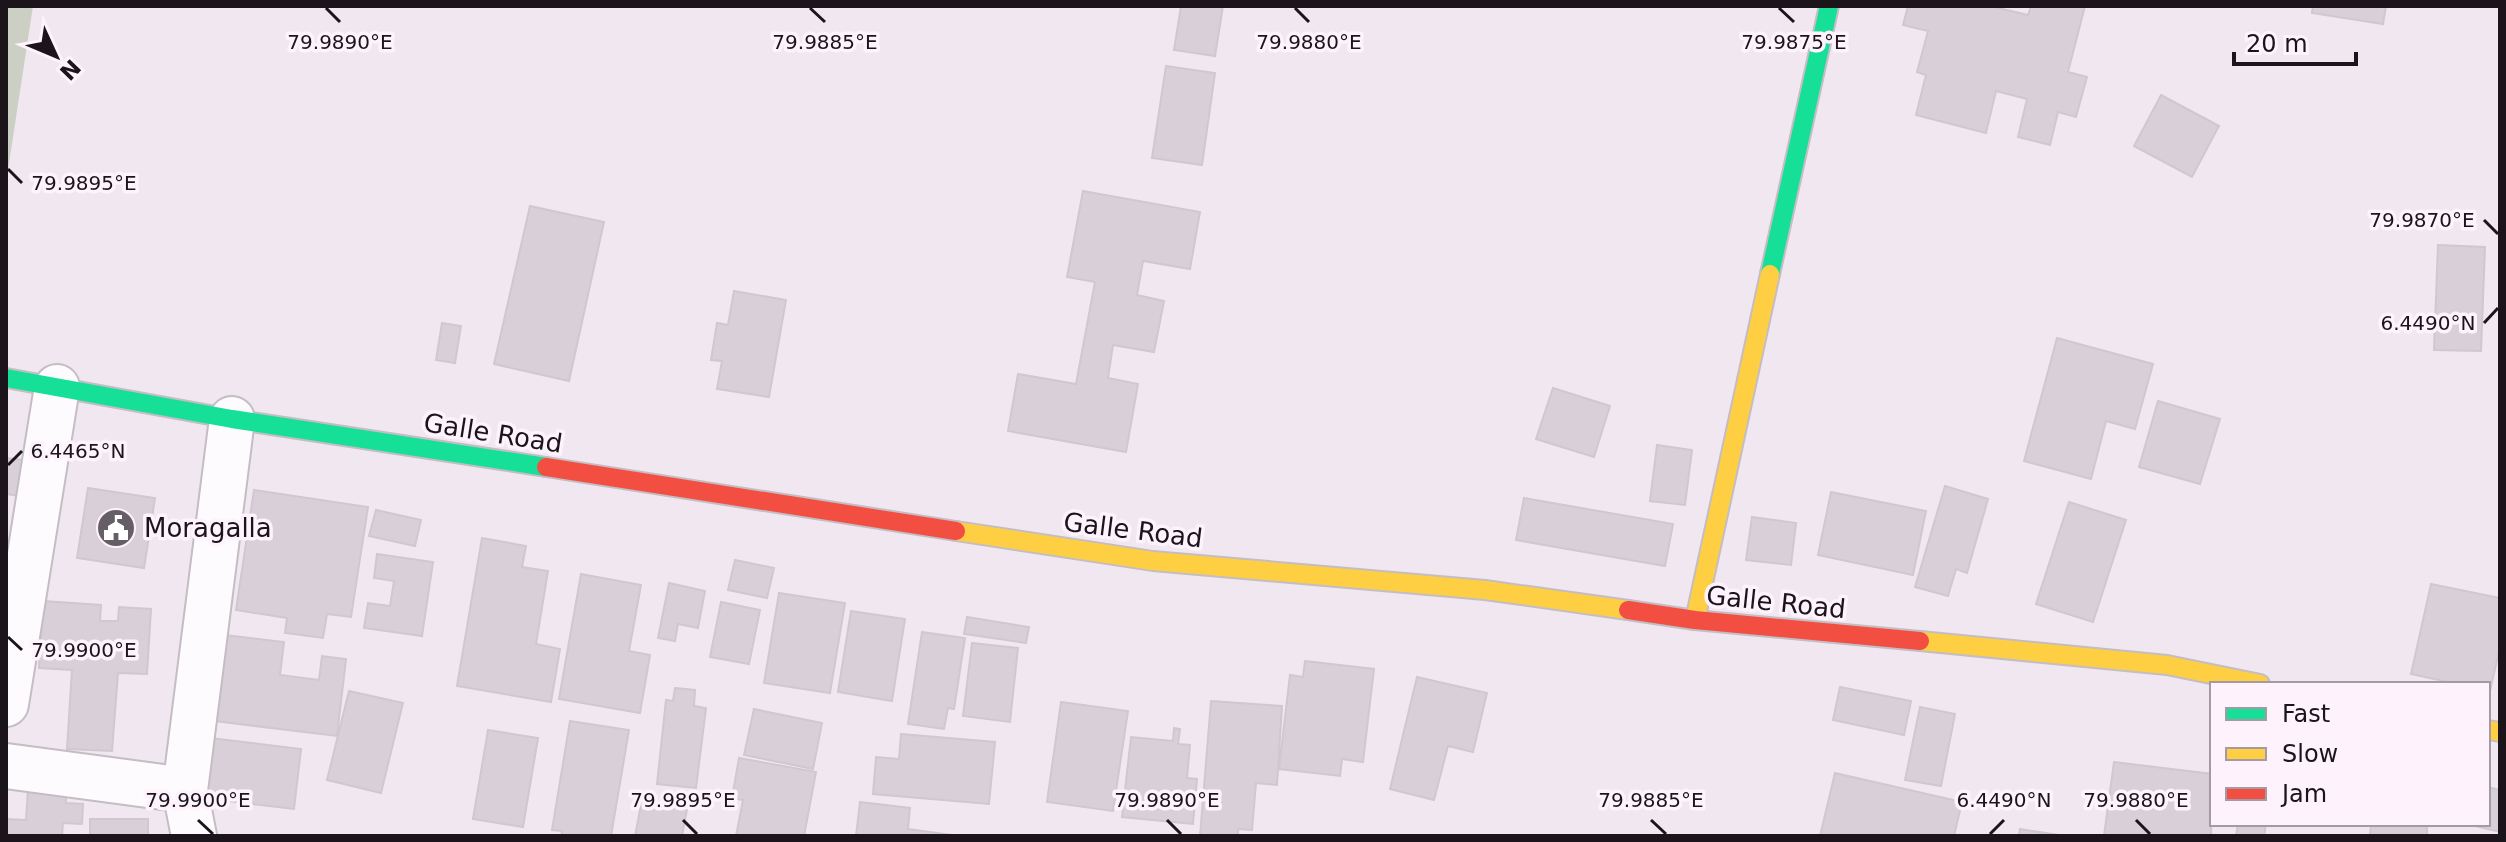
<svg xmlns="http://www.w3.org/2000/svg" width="2506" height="842" font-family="'DejaVu Sans',sans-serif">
<rect width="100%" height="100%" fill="#f1e7f0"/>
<path fill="#cccfc4" d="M 6,6 L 33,6 L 6,183 Z"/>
<path fill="#d9cfd9" stroke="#cfc8ce" stroke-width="2" d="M 1181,6 L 1223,6 L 1215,56 L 1174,50 Z
M 1908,6 L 1990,6 L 2028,15 L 2031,6 L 2085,6 L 2068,72 L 2087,77 L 2076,117 L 2058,112 L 2050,145 L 2018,137 L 2027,99 L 1996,91 L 1986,133 L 1916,115 L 1926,75 L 1917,72 L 1928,31 L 1903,25 Z
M 2313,6 L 2386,6 L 2383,24 L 2312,13 Z
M 1166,66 L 1215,73 L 1202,165 L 1152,158 Z
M 2161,95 L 2219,126 L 2192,177 L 2134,146 Z
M 1083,191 L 1200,212 L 1190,269 L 1143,261 L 1137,295 L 1164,301 L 1154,352 L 1113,345 L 1108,378 L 1138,384 L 1126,452 L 1008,431 L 1018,374 L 1076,384 L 1095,282 L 1067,277 Z
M 530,206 L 604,222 L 569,381 L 494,364 Z
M 2438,245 L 2485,247 L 2481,351 L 2434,350 Z
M 734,291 L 786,300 L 769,397 L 717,389 L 722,361 L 711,360 L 717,323 L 728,325 Z
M 442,323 L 461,326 L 455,363 L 436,360 Z
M 2057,338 L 2153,364 L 2135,429 L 2106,421 L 2091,479 L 2024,461 Z
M 1553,388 L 1610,406 L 1594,457 L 1536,439 Z
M 2158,401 L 2220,419 L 2200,484 L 2139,467 Z
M 1657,445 L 1692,450 L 1685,505 L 1650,501 Z
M 6,458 L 32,461 L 27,497 L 6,494 Z
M 1945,486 L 1988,499 L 1967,573 L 1956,569 L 1948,596 L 1915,587 Z
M 88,488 L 155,498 L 144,568 L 77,558 Z
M 254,490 L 368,507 L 351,617 L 327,614 L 323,638 L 285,633 L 287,618 L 236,610 Z
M 1831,492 L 1926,511 L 1913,575 L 1818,555 Z
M 1524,498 L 1673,524 L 1665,566 L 1516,540 Z
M 2069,502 L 2126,520 L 2093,622 L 2036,604 Z
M 376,510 L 421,520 L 415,546 L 369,536 Z
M 1752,517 L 1796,523 L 1791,565 L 1746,560 Z
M 482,538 L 526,546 L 522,567 L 548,571 L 536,644 L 560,649 L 551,702 L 457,686 Z
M 377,554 L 433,562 L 422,636 L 364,628 L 368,603 L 390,606 L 394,581 L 374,578 Z
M 735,560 L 774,568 L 767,598 L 728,590 Z
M 581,574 L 641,585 L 629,651 L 650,655 L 640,713 L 559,699 Z
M 669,583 L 705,591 L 698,628 L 678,624 L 675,641 L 658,638 Z
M 2431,584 L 2500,598 L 2500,647 L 2490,691 L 2488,690 L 2488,684 L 2457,684 L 2411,674 Z
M 779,593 L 845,603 L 830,693 L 764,683 Z
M 43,601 L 101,605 L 100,621 L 118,621 L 119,607 L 151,609 L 147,674 L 118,673 L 112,751 L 67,749 L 72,670 L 39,668 Z
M 721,602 L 760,610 L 749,664 L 710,657 Z
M 851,611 L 905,619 L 892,701 L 838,692 Z
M 967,617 L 1029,627 L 1026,643 L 964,634 Z
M 922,632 L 965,638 L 954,709 L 948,708 L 944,729 L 908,724 Z
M 225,635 L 284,642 L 280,675 L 319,680 L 322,656 L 346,659 L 337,736 L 214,721 Z
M 972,643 L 1018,648 L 1010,722 L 963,716 Z
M 1305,661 L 1374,669 L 1363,762 L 1342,759 L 1340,776 L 1279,769 L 1290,675 L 1303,677 Z
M 1417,677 L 1487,693 L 1473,752 L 1448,746 L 1434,800 L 1390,789 Z
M 1840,687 L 1911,701 L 1904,735 L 1833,720 Z
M 675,688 L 695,690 L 694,706 L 706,708 L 696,788 L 657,784 L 666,700 L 673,701 Z
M 349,691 L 403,703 L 381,793 L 327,780 Z
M 1211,701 L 1282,706 L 1277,785 L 1256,783 L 1252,830 L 1238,829 L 1238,836 L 1200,836 Z
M 1061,702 L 1128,711 L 1113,811 L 1047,802 Z
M 1920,707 L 1955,714 L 1941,786 L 1905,780 Z
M 754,709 L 822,723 L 813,769 L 744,755 Z
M 570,721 L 629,730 L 611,836 L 561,836 L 562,831 L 552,830 Z
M 1174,728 L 1180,729 L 1178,744 L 1190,745 L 1187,778 L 1197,779 L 1193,824 L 1122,817 L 1131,737 L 1173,741 Z
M 488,730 L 538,738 L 523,827 L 473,819 Z
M 901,734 L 995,742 L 989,804 L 873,794 L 876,757 L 899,759 Z
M 210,738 L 301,749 L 294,809 L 202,798 Z
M 739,758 L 816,772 L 804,836 L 736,836 L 743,800 L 732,798 Z
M 2114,762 L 2212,774 L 2211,836 L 2104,836 Z
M 1835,773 L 1962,802 L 1954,836 L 1820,836 Z
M 2488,787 L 2500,790 L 2500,832 L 2467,824 L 2488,824 Z
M 28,789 L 66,792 L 66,803 L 83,804 L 82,824 L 63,823 L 62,836 L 6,836 L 6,819 L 26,820 Z
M 642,800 L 687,809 L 682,836 L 635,836 Z
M 860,802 L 910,808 L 908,829 L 959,836 L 856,836 Z
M 90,819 L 148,819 L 148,836 L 90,836 Z
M 2238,824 L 2266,824 L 2264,836 L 2236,836 Z
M 2371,824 L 2427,824 L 2427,836 L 2370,836 Z
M 2020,829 L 2065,836 L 2019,836 Z"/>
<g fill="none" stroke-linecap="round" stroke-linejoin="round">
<defs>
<path id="street" d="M 6,704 L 57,387
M 6,766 L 185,790 L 232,419
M 185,790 L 194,836"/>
<path id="fast" d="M 1770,274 L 1829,6
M 6,378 L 232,419 L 546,467"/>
<path id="slow" d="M 956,531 L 1153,561 L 1485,590 L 1628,610
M 1695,620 L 1770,274
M 1920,641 L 2167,665 L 2260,684
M 2488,730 L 2500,732"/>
<path id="jam" d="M 546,467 L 956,531
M 1628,610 L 1695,620 L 1920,641"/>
</defs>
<use href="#street" stroke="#c4bdc3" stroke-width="48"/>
<use href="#fast" stroke="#c4bdc3" stroke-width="22"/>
<use href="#slow" stroke="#c4bdc3" stroke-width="22"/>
<use href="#jam" stroke="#c4bdc3" stroke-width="22"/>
<use href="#street" stroke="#fdfbfd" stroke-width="44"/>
<use href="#fast" stroke="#16e098" stroke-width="18"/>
<use href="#slow" stroke="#ffcf43" stroke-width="18"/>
<use href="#jam" stroke="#f24e42" stroke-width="18"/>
</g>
<path fill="none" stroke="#1b151b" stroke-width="3" d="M 326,8 L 340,22M 810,8 L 825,22M 1295,8 L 1309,22M 1779,8 L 1794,22M 8,169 L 22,183M 2484,220 L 2498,234M 2484,323 L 2498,308M 8,465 L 22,451M 8,637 L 22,650M 198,820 L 213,834M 683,820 L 697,834M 1167,820 L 1181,834M 1651,820 L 1666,834M 2136,820 L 2150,834M 1990,834 L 2004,820"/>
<defs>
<symbol id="civic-disc" viewBox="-11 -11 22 22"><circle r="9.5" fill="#665e66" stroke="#fef3fd"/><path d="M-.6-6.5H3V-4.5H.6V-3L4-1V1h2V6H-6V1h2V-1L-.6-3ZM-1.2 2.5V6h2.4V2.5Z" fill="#fff"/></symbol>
</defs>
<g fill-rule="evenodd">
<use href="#civic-disc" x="94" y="506" width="44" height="44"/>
</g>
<g text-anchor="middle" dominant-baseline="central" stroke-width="7" stroke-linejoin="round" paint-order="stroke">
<g font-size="26" fill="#1b151b" stroke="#fef3fd">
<text transform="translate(493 433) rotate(9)">Galle Road</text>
<text transform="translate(1133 530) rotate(7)">Galle Road</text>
<text transform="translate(1776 602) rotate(6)">Galle Road</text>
</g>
<g font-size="26" fill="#1b151b" stroke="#fef3fd" text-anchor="start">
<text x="144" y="528">Moragalla</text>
</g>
</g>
<g font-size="20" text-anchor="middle" fill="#1b151b" stroke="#fef3fd" stroke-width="7" stroke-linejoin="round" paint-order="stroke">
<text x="340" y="49">79.9890°E</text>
<text x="825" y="49">79.9885°E</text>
<text x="1309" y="49">79.9880°E</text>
<text x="1794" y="49">79.9875°E</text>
<text x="84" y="190">79.9895°E</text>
<text x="2422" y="227">79.9870°E</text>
<text x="2428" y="330">6.4490°N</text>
<text x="78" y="458">6.4465°N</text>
<text x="84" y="657">79.9900°E</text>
<text x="2004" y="807">6.4490°N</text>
<text x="198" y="807">79.9900°E</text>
<text x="683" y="807">79.9895°E</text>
<text x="1167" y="807">79.9890°E</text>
<text x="1651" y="807">79.9885°E</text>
<text x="2136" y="807">79.9880°E</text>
</g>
<rect width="2506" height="842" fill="none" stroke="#1b151b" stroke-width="16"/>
<rect x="2210" y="682" width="280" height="144" fill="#fef3fd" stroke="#a39aa3" stroke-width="2"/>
<rect x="2226" y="708" width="40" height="12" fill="#16e098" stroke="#a39aa3" stroke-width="2"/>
<text x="2282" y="722" font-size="24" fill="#1b151b">Fast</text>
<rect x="2226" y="748" width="40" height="12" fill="#ffcf43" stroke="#a39aa3" stroke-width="2"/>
<text x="2282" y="762" font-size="24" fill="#1b151b">Slow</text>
<rect x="2226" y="788" width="40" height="12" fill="#f24e42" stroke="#a39aa3" stroke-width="2"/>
<text x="2282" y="802" font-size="24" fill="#1b151b">Jam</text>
<g transform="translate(56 56) rotate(134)" stroke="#fef3fd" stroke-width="6" paint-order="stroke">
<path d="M0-6L14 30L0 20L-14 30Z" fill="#1b151b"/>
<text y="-12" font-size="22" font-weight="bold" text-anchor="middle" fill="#1b151b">N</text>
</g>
<path d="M2234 52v12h122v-12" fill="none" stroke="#1b151b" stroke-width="4"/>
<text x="2246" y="52" font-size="24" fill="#1b151b" stroke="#fef3fd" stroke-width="6" paint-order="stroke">20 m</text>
</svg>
